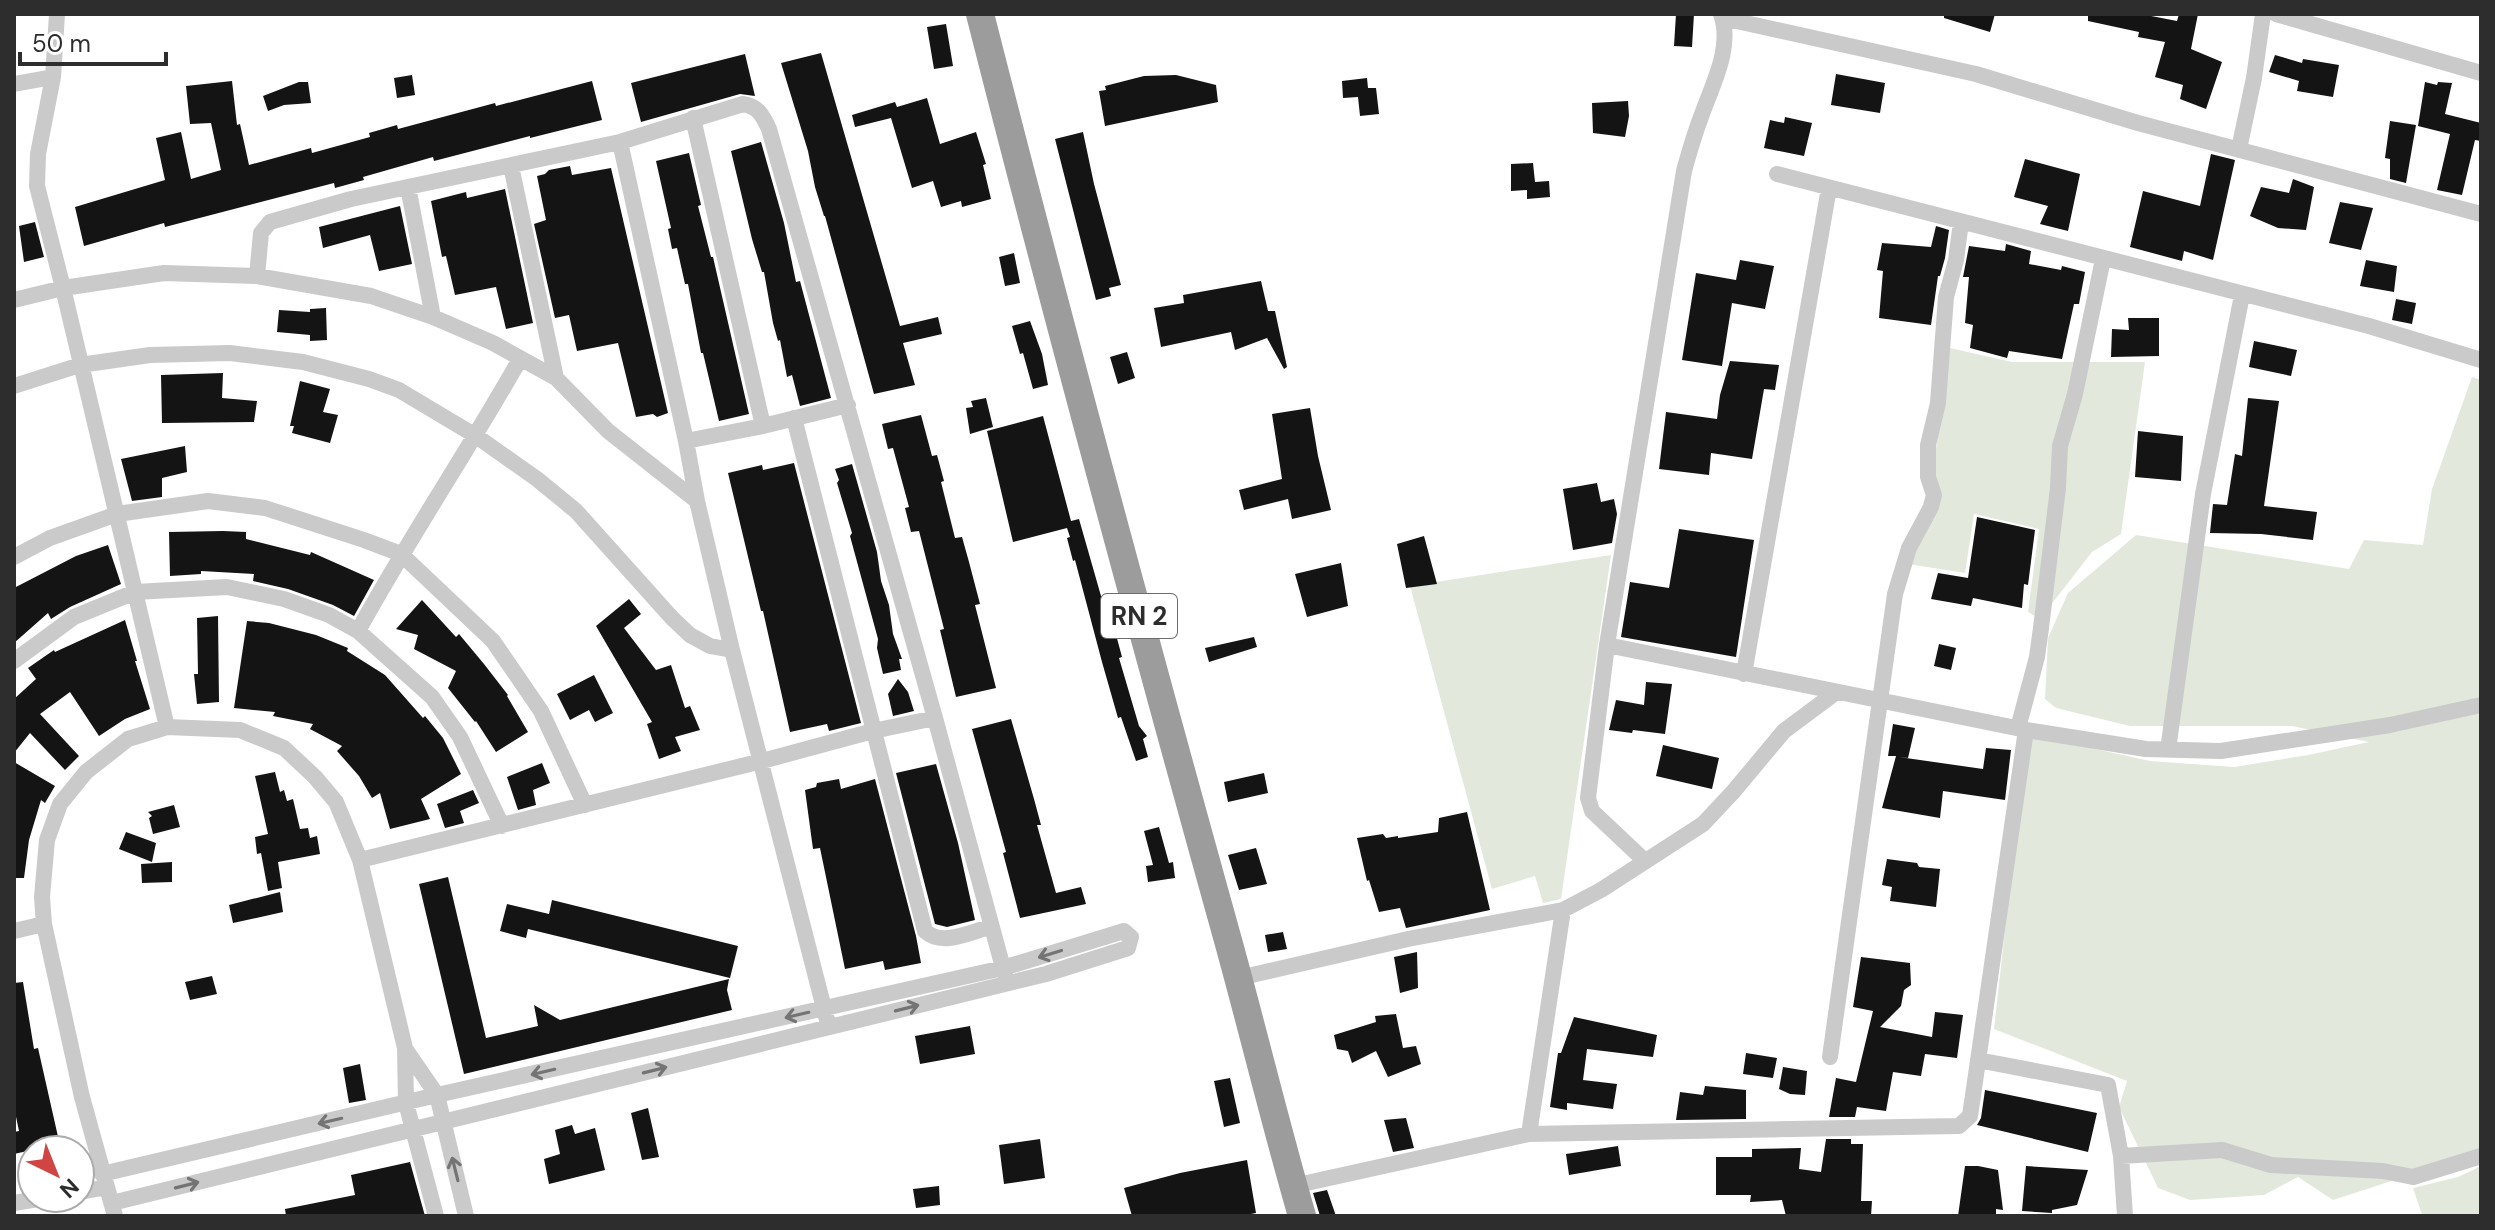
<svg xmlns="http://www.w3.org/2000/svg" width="2495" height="1230" font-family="'DM Sans',sans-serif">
<rect width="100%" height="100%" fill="#fff"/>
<path fill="#e2e9dc" d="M 1950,348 L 2012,362 L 2145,362 L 2121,534 L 2092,552 L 2040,619 L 2028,612 L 2039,529 L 1974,514 L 1965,573 L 1908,564 L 1934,463 Z
M 2472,377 L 2481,380 L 2481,1152 L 2333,1200 L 2298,1177 L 2264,1195 L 2190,1200 L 2158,1188 L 2119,1107 L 2127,1081 L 1994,1029 L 2027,734 L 2150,761 L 2234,767 L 2308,755 L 2369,742 L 2292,726 L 2130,726 L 2056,708 L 2045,699 L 2048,638 L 2068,593 L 2136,535 L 2349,569 L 2364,540 L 2423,545 L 2432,489 Z
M 1611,555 L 1561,899 L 1543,903 L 1535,876 L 1492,889 L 1410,586 Z
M 2481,1166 L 2481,1216 L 2424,1216 L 2421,1212 L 2413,1188 L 2458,1177 Z"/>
<path fill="#141414" d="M 1676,14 L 1694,14 L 1692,47 L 1674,46 Z
M 1944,14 L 1995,14 L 1990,32 L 1944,18 Z
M 2088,14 L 2141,14 L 2177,21 L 2179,14 L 2198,14 L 2191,49 L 2222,62 L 2206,109 L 2180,99 L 2183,85 L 2155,77 L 2165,42 L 2138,37 L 2139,32 L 2088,21 Z
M 946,24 L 953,66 L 934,69 L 927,27 Z
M 821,53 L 900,326 L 938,317 L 942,334 L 903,343 L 915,385 L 874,394 L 825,216 L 824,216 L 815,187 L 808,151 L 781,63 Z
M 745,54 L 755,96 L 740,94 L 641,122 L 631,83 Z
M 2275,55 L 2302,63 L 2303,59 L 2339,65 L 2333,97 L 2297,91 L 2299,81 L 2269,72 Z
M 1836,74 L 1885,83 L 1880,113 L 1831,105 Z
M 412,75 L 415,95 L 397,98 L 394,78 Z
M 1176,75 L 1216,85 L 1218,102 L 1105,126 L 1099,91 L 1106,90 L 1105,86 L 1144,76 Z
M 1367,78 L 1368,88 L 1376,88 L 1379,114 L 1360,116 L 1358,97 L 1343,98 L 1342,81 Z
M 232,81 L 237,125 L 240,124 L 249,165 L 311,148 L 312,153 L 370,137 L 369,133 L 397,125 L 398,129 L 495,103 L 496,106 L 592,81 L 602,120 L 530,138 L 530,136 L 434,161 L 433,157 L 363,177 L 364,180 L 335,188 L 334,183 L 165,227 L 164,223 L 84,246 L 75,207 L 165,180 L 156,138 L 181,132 L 191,179 L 221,170 L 211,123 L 190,124 L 186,86 Z
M 299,82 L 308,82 L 311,103 L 284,105 L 268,111 L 263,96 Z
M 2425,82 L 2437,85 L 2438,82 L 2452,83 L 2445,114 L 2481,123 L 2481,141 L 2475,140 L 2462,195 L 2437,190 L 2450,134 L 2418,126 Z
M 927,98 L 940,144 L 976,132 L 986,164 L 983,165 L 991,199 L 962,207 L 961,201 L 941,207 L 933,181 L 912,188 L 891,118 L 855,127 L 852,115 L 895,102 L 897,107 Z
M 1628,101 L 1629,116 L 1625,137 L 1593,133 L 1592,103 Z
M 1785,117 L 1812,123 L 1804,156 L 1764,148 L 1770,120 L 1784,123 Z
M 2390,121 L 2416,125 L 2406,183 L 2390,179 L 2390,159 L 2385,158 Z
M 1083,132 L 1094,184 L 1121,285 L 1109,288 L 1111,296 L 1096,300 L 1055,139 Z
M 761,142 L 784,223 L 796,282 L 800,281 L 831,398 L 800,406 L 792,375 L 787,377 L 780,340 L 778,341 L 773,323 L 764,272 L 762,272 L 752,239 L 731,151 Z
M 689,153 L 701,205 L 698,206 L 711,257 L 713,257 L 749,414 L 719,421 L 703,353 L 701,353 L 688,284 L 685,284 L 677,248 L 672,249 L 668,229 L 671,228 L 656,161 Z
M 2211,154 L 2235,160 L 2213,260 L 2184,251 L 2182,261 L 2130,247 L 2143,191 L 2200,206 Z
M 2025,159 L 2080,174 L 2068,231 L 2040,224 L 2048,206 L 2014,197 Z
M 1533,163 L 1535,182 L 1549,181 L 1550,197 L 1527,199 L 1527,190 L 1511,191 L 1511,164 Z
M 570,166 L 572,175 L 611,168 L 668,413 L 657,417 L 653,414 L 636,417 L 618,343 L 577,351 L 569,315 L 555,318 L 534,224 L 546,220 L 537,176 L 545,174 L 549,170 Z
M 2293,179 L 2314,187 L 2306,230 L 2278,228 L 2250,216 L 2261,187 L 2289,193 Z
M 505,189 L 533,323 L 506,329 L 496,287 L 455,295 L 446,256 L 442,257 L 431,201 L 466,192 L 467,198 Z
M 2340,202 L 2373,208 L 2361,250 L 2329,243 Z
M 400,206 L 412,264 L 379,271 L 370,235 L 323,248 L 319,227 Z
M 35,222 L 44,257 L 24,262 L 19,226 Z
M 1936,226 L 1949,230 L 1945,258 L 1940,276 L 1938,276 L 1931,325 L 1879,318 L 1883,271 L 1877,270 L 1882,243 L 1931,247 Z
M 2006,244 L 2031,251 L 2029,264 L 2061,270 L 2062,266 L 2085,272 L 2079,304 L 2074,304 L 2062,359 L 2009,351 L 2007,358 L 1970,348 L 1973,325 L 1965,323 L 1969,277 L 1963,277 L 1969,246 L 2005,251 Z
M 1014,253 L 1020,283 L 1005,286 L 999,257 Z
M 1740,260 L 1774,266 L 1765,309 L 1732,303 L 1722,366 L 1682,360 L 1696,273 L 1736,280 Z
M 2366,260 L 2397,266 L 2394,292 L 2360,286 Z
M 1261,281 L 1268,311 L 1275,311 L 1287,367 L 1284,369 L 1267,338 L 1235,350 L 1231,332 L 1161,347 L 1154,308 L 1184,303 L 1183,295 Z
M 2396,299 L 2416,303 L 2412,324 L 2392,320 Z
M 326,308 L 327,340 L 310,341 L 310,335 L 277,332 L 279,310 L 310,312 L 310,309 Z
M 2128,318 L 2159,318 L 2159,356 L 2111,357 L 2112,329 L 2129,330 Z
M 1030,321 L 1042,354 L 1048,385 L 1033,389 L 1023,353 L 1020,354 L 1012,326 Z
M 2254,341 L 2297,350 L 2291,376 L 2249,367 Z
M 1127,352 L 1135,378 L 1118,384 L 1110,357 Z
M 1730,361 L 1779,365 L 1775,390 L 1764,389 L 1752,459 L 1711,453 L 1709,475 L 1659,469 L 1666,412 L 1717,419 L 1720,395 Z
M 223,373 L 222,398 L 257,401 L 254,422 L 162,423 L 161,375 Z
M 300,381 L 330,389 L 323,412 L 338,415 L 330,443 L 292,433 L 294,426 L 290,426 Z
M 986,398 L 993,427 L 970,434 L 966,408 L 973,407 L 971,401 Z
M 2248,398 L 2279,401 L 2264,506 L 2317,512 L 2313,540 L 2261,534 L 2210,533 L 2213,504 L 2227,505 L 2235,454 L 2242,456 Z
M 1310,408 L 1318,456 L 1331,510 L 1292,519 L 1288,499 L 1244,510 L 1239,490 L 1282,479 L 1272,414 Z
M 921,415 L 932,456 L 937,455 L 944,481 L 941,482 L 955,538 L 962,537 L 969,562 L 980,604 L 975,605 L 996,688 L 956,697 L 940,630 L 944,629 L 919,531 L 911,532 L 905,508 L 909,507 L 893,448 L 888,449 L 882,424 Z
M 1043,416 L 1071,521 L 1079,519 L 1107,617 L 1111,616 L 1122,657 L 1119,658 L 1139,726 L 1147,736 L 1143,739 L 1148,757 L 1136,761 L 1121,717 L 1118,718 L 1102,662 L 1075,560 L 1073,561 L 1067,538 L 1070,537 L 1067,528 L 1013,542 L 987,431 Z
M 2138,431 L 2183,436 L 2181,481 L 2135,477 Z
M 185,446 L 187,472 L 162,478 L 162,497 L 132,501 L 121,459 Z
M 794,463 L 861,723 L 829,731 L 827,724 L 790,732 L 763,611 L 761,611 L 728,473 L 762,465 L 763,470 Z
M 852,464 L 877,552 L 881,581 L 889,605 L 893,634 L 902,659 L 899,659 L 901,670 L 883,674 L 877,648 L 878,639 L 850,536 L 852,533 L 837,483 L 839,480 L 835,469 Z
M 1597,483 L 1601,502 L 1614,499 L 1617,514 L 1612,543 L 1573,550 L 1563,489 Z
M 1977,517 L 2035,530 L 2028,585 L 2024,584 L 2022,608 L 1973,598 L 1971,606 L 1931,599 L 1938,573 L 1968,578 Z
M 1679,529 L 1754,540 L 1736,657 L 1621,637 L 1630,582 L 1669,588 Z
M 223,531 L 246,532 L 246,539 L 310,555 L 311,552 L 374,580 L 354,616 L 333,605 L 288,589 L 253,581 L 254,574 L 201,571 L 201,574 L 170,576 L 169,532 Z
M 1424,536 L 1437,584 L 1406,588 L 1397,544 Z
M 108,545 L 121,584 L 70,607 L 51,619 L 48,613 L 14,643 L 14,588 L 76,556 Z
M 1341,563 L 1348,606 L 1307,617 L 1295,574 Z
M 629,599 L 641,614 L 624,628 L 656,670 L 671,665 L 685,708 L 690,706 L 700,730 L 675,737 L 681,751 L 659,759 L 647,724 L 652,722 L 596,626 Z
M 422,600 L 456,637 L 459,634 L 484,664 L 508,695 L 507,696 L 528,732 L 496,752 L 476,721 L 475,722 L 448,688 L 456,671 L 414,649 L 418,635 L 396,629 Z
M 218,616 L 219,702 L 197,704 L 194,674 L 198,674 L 197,618 Z
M 125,620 L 137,661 L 135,661 L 150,709 L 125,719 L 99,736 L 70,692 L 40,714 L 79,756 L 65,770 L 30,733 L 14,753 L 14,699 L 36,679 L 28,668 L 54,650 L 55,652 Z
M 247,621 L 269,623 L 316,635 L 348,648 L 347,651 L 385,675 L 423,718 L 425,716 L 443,738 L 461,774 L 421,799 L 430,819 L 390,829 L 380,793 L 372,798 L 359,776 L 337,751 L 342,746 L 310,729 L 313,724 L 273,716 L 275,712 L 234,708 Z
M 1254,637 L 1257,647 L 1209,662 L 1205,648 Z
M 1939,644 L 1956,648 L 1951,670 L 1934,666 Z
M 594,675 L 613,713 L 595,722 L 589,710 L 570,720 L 557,694 Z
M 898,679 L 908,692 L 914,711 L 893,716 L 888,694 Z
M 1646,682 L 1672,684 L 1665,734 L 1633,730 L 1632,733 L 1609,730 L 1616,700 L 1644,705 Z
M 1011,719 L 1034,799 L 1041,825 L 1037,825 L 1056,893 L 1081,887 L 1086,904 L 1020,918 L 1003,853 L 1006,852 L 972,729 Z
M 1893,724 L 1915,728 L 1908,758 L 1899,757 L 1983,769 L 1986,748 L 2011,750 L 2005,800 L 1943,791 L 1940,818 L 1882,808 L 1896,756 L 1888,756 Z
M 1663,745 L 1719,758 L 1712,789 L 1656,776 Z
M 14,762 L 55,786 L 45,803 L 41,800 L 29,840 L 24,878 L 14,878 Z
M 542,763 L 550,783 L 533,790 L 536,805 L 518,810 L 507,777 Z
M 936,764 L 958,843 L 975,920 L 947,927 L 935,924 L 896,773 Z
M 275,772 L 280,792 L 284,790 L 287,801 L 293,799 L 300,829 L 308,828 L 310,838 L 317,836 L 320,854 L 278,862 L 282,888 L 268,891 L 261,853 L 257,854 L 255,837 L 268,834 L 255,776 Z
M 1264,773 L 1268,793 L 1228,802 L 1224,782 Z
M 839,779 L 841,789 L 875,779 L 916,936 L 921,963 L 885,970 L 883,961 L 845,969 L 820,848 L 813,849 L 805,790 L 816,787 L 817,783 Z
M 473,790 L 479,803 L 460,811 L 464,823 L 445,828 L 437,804 Z
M 174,805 L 180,827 L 153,834 L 149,818 L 152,816 L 148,812 Z
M 1467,812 L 1490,910 L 1406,928 L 1400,908 L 1379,912 L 1369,880 L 1367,881 L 1357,838 L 1383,834 L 1386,838 L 1398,836 L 1398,838 L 1438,832 L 1439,818 Z
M 1159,827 L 1169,863 L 1173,862 L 1175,878 L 1148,882 L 1146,866 L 1153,865 L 1144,831 Z
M 126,832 L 156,843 L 152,862 L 119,849 Z
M 1256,848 L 1267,884 L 1239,890 L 1228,855 Z
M 1887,859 L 1917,863 L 1919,867 L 1940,869 L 1936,907 L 1890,901 L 1892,887 L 1882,885 Z
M 172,862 L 172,882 L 142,883 L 141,864 Z
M 448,877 L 486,1038 L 538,1026 L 534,1005 L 560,1020 L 729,979 L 727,990 L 732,1010 L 464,1074 L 419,884 Z
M 280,892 L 283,912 L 233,923 L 229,905 Z
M 552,900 L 738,946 L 730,978 L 528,929 L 526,938 L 500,931 L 507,904 L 549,914 Z
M 1283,932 L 1287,949 L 1268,952 L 1265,935 Z
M 1417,952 L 1418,988 L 1400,993 L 1394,957 Z
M 1861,957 L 1910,963 L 1911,985 L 1904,990 L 1901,1006 L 1880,1027 L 1932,1037 L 1935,1012 L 1963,1015 L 1957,1058 L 1925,1054 L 1921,1076 L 1893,1072 L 1886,1111 L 1857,1107 L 1855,1117 L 1829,1117 L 1836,1078 L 1856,1082 L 1873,1011 L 1853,1007 Z
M 212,976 L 217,994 L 190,1000 L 185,982 Z
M 23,982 L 34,1049 L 38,1048 L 61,1150 L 32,1150 L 14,1154 L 14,1132 L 19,1131 L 14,1107 L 14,983 Z
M 1396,1014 L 1403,1048 L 1416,1046 L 1421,1064 L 1388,1077 L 1376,1051 L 1352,1063 L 1348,1051 L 1337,1049 L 1334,1035 L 1376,1022 L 1375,1016 Z
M 1574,1017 L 1657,1035 L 1653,1057 L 1587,1049 L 1583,1080 L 1617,1084 L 1613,1109 L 1567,1103 L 1567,1110 L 1550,1107 L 1558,1053 L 1561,1053 Z
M 970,1026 L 975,1054 L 920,1064 L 915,1036 Z
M 1746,1053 L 1777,1058 L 1773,1078 L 1743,1074 Z
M 360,1064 L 366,1100 L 349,1103 L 343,1068 Z
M 1783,1067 L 1807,1071 L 1805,1095 L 1790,1094 L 1779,1089 Z
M 1230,1078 L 1240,1123 L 1224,1127 L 1214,1081 Z
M 1705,1086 L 1746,1090 L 1746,1119 L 1676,1120 L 1680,1092 L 1703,1095 Z
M 1985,1090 L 2097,1113 L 2088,1152 L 1977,1125 L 1981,1118 Z
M 648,1108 L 659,1157 L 642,1160 L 631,1113 Z
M 1406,1118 L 1414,1148 L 1393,1152 L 1384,1120 Z
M 572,1125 L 575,1134 L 595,1128 L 605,1170 L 549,1184 L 544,1159 L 560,1154 L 555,1130 Z
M 1040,1139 L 1045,1178 L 1004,1184 L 999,1145 Z
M 1826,1139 L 1851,1139 L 1851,1144 L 1863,1144 L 1861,1201 L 1872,1201 L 1871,1216 L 1786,1216 L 1782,1200 L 1750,1202 L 1751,1195 L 1716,1195 L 1716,1157 L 1752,1157 L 1752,1149 L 1801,1148 L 1799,1169 L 1821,1172 Z
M 1618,1146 L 1621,1166 L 1569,1175 L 1566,1154 Z
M 1247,1160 L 1256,1213 L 1241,1216 L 1132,1216 L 1124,1188 L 1180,1173 Z
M 410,1162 L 425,1216 L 286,1216 L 285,1209 L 355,1195 L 351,1175 Z
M 1965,1166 L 1978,1166 L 1998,1170 L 2003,1210 L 1996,1209 L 1996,1216 L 1958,1216 Z
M 2026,1166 L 2088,1170 L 2077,1205 L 2052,1210 L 2052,1213 L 2022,1211 Z
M 939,1186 L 940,1205 L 916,1208 L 913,1189 Z
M 1327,1190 L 1336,1216 L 1320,1216 L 1317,1206 L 1313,1193 Z"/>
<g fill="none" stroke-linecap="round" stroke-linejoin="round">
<path stroke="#cacaca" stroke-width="16" d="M 57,14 L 53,77 L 38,154 L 37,186 L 63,288 L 167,727
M 2276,14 L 2481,73
M 1723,18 L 1976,74 L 2138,123 L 2481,214
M 14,84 L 53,77
M 693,118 L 763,426
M 620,142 L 686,441 L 697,501 L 732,650 L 827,1020
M 2239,149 L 2254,78 L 2263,14
M 511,166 L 556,378
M 1777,174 L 2369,326 L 2481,360
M 408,187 L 433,317
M 257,276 L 261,233 L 270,222 L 351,199 L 620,142 L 743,104 C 758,106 763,116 769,129 L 935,718 L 1005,975
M 14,300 L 63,288 L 164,273 L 257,276 L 371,296 L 433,317 L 493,343 L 556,378 L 608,431 L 697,501
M 14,386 L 80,365 L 150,355 L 230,353 L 303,362 L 369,379 L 399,390 L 476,436 L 537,479 L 576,511 L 672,618 L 690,635 L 710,646 L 732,650
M 794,418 L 925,931 C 942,947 970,932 990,927
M 686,441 L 763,426 L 848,405
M 14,557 L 50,538 L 117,514 L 208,501 L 265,508 L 364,540 L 401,554 L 493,641 L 541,711 L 585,805
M 358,631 C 409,538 468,451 520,359
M 1607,645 L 2026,730 L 2146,749 L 2221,751 L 2390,725 L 2481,705
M 14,661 L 74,617 L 135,592 L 227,587 L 284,599 L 329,615 L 358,631 L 432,697 L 460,737 L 502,826
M 1744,674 L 1829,188
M 2018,728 L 2037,657 L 2041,628 L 2058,488 L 2060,446 L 2075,394 L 2103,259
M 2168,750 L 2203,494 L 2242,295
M 360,860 L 762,761 L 873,731 L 935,718
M 1645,861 L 1592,811 L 1588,798 L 1607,645 L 1684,171 C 1689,153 1694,135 1701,117 C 1712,85 1733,48 1721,14
M 14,931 L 44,924
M 1239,978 L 1408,939 L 1563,910 L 1601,890 L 1703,824 L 1733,792 L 1784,731 L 1835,693
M 406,1050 L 437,1095 L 466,1216
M 1830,1057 L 1895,594 L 1909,548 L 1931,507 L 1934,495 L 1928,477 L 1928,445 L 1938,403 L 1946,297 L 1956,260 L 1961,222
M 1978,1060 L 2108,1085 L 2121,1156 L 2125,1216
M 1529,1134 L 1563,910
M 2121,1156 L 2222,1150 L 2271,1165 L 2383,1171 L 2413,1177 L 2481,1156
M 102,1174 L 437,1095 L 1003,968 L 1124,931 L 1131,937 L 1128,948 L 1046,974 L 112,1203
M 1293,1186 L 1529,1134 L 1959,1126 L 1970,1116 L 2026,730
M 80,1192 L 107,1187
M 14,1203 L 44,1198
M 115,1216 L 82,1097 L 44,924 L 42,897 L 47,840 L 60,804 L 86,772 L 128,739 L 167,727 L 240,730 L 284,748 L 315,777 L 336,802 L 360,860 L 405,1048 L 406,1103 L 436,1216"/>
<path stroke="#9c9c9c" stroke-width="28" d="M 980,14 C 1059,325 1143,635 1229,944 C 1254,1035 1276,1126 1302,1216"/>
</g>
<defs><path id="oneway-shaft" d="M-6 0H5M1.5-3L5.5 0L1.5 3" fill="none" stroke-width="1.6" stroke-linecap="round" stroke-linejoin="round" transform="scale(2)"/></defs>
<g stroke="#747474">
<use href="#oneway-shaft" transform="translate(1050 954) rotate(163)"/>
<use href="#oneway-shaft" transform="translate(907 1008) rotate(-14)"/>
<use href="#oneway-shaft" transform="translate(797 1015) rotate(167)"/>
<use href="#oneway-shaft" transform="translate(655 1070) rotate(-14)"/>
<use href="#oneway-shaft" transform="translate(543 1072) rotate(167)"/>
<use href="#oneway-shaft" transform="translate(330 1121) rotate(167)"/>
<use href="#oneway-shaft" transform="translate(455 1169) rotate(-104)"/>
<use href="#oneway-shaft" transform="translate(187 1185) rotate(-14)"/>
</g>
<g text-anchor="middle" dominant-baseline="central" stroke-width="8" stroke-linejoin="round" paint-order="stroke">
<rect fill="#fff" stroke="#6c6c6c" stroke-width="2" x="1101" y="594" width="76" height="44" rx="6"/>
<g font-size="26" font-weight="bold" fill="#2d2d2d">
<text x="1139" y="616">RN 2</text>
</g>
</g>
<rect width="2495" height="1230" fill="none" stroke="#2d2d2d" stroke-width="32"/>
<g transform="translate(56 1174) rotate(137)"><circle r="38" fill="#ffffff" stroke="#ababab" stroke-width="2"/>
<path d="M0-6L14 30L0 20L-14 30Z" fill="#d04444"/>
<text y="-12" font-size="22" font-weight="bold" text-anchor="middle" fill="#2d2d2d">N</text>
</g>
<path d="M20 52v12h146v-12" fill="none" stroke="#2d2d2d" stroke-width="4"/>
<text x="32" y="52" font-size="24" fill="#2d2d2d" stroke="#ffffff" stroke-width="6" paint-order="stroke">50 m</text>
</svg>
